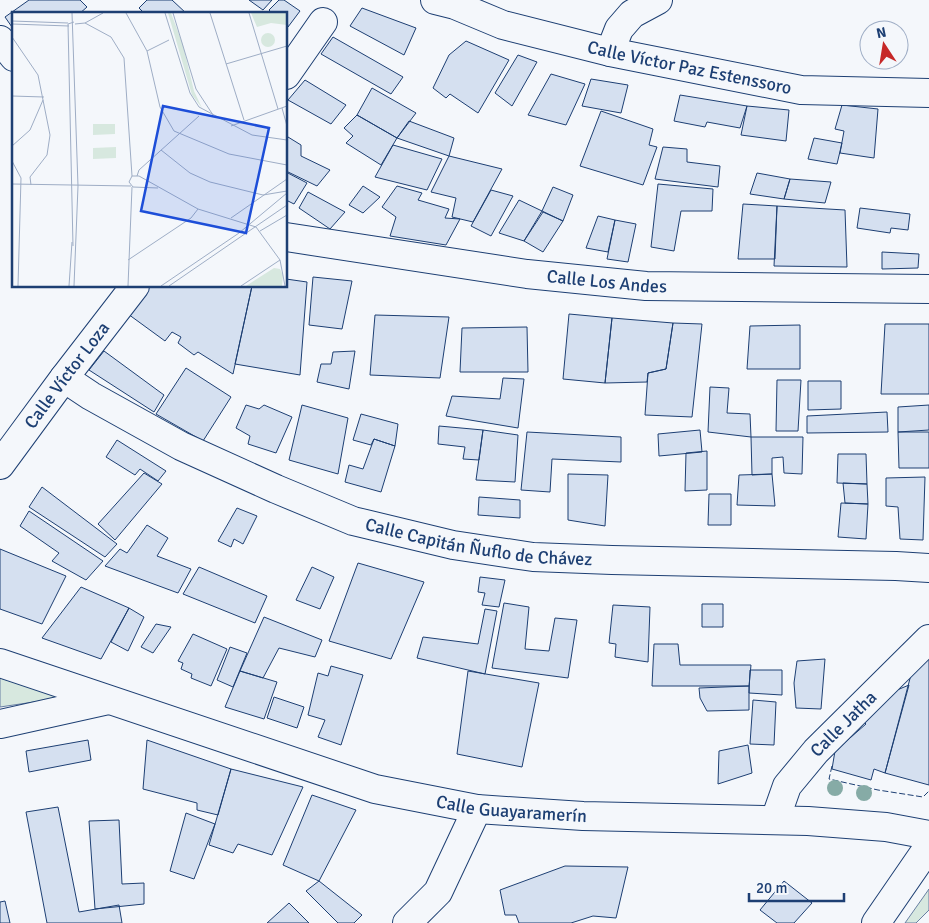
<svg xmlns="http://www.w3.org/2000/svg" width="929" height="923" font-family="Signika,sans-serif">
<rect width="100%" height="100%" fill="#f4f7fb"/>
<path fill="#d7e8df" stroke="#687fa3" d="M 0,678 L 56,695 L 54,699 L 0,707 Z
M 929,889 L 929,910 L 916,923 L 905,923 Z"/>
<path fill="#d5e0f0" stroke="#1d3f73" d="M 29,0 L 80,0 L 87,7 L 79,14 L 14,14 L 14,30 L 5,17 Z
M 147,0 L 172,0 L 187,14 L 145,14 L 139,8 Z
M 249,0 L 272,0 L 263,10 Z
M 279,0 L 284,0 L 300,11 L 288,27 L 286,14 L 273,14 L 269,10 Z
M 362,8 L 416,28 L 404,55 L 350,26 Z
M 333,37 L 403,77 L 391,94 L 321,54 Z
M 466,41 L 509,60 L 478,113 L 450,94 L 446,98 L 433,88 L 449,55 Z
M 518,55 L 537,62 L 512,106 L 495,93 Z
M 551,74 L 585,84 L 566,125 L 528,115 Z
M 591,79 L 628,85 L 621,113 L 582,106 Z
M 305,80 L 346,105 L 331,124 L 288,100 Z
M 372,88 L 416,113 L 397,138 L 357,115 Z
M 680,95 L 747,106 L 740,128 L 707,122 L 705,127 L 674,121 Z
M 842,105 L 878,109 L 874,158 L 840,153 L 844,131 L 835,129 Z
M 747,106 L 789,110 L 786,141 L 741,135 Z
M 601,111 L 653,129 L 649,145 L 657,147 L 643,185 L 580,166 Z
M 357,115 L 397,138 L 381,165 L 346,143 L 353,136 L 344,128 Z
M 409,121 L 454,138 L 449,156 L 397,138 Z
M 288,137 L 301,145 L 301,156 L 330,170 L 317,186 L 286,171 L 286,142 Z
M 814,138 L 842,143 L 837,164 L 808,159 Z
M 393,145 L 442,159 L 427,190 L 375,177 Z
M 663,147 L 687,149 L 687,162 L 720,166 L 718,187 L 655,179 Z
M 449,156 L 502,169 L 473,222 L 452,217 L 456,198 L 431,192 Z
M 286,172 L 307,183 L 294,204 L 286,200 Z
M 757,173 L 790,179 L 784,199 L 750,194 Z
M 790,179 L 831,182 L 825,203 L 784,199 Z
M 658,184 L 713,189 L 712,211 L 681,211 L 674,251 L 651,247 Z
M 363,186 L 380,197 L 363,213 L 349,205 Z
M 397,186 L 422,193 L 418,200 L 449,209 L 445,218 L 460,219 L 446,245 L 390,236 L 396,217 L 382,207 Z
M 553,187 L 573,195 L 563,221 L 542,211 Z
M 491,190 L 513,196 L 491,236 L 471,226 Z
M 308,192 L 345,212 L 330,229 L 299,208 Z
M 519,200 L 542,211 L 524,241 L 499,233 Z
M 743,204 L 777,206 L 775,259 L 738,259 Z
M 777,206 L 845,210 L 847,267 L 774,266 Z
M 860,208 L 910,214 L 908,230 L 891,228 L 890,233 L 857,228 Z
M 543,212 L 563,221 L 543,252 L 524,241 Z
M 598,216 L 615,220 L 608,252 L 586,248 Z
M 615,220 L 636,224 L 628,262 L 607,259 Z
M 882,252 L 919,254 L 918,268 L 882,269 Z
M 313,277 L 352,281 L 342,329 L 309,325 Z
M 286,279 L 307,282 L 300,375 L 235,364 L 252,286 L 286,286 Z
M 144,286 L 252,286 L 233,374 L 198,352 L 194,355 L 178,343 L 181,337 L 172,332 L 165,341 L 128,314 Z
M 569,314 L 612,318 L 605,383 L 563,379 Z
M 375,315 L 449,317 L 440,378 L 370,375 Z
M 612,318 L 673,323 L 666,369 L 648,373 L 647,382 L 605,383 Z
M 673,323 L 702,324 L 692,417 L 645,415 L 648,373 L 666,369 Z
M 885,324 L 929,324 L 929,394 L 881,394 Z
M 800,325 L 800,369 L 747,369 L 750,326 Z
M 527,327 L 528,372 L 460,372 L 462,328 Z
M 104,351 L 164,395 L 154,412 L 89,370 Z
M 355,351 L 349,389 L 317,382 L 321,364 L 331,364 L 333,352 Z
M 186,368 L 231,397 L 203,441 L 156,414 Z
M 503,378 L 524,379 L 518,428 L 446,416 L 452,396 L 500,399 Z
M 777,380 L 801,380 L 798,431 L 776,431 Z
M 808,381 L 841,381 L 841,409 L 808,410 Z
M 710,387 L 729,388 L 727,413 L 750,414 L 751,437 L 708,432 Z
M 246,405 L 259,409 L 264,405 L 292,417 L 276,453 L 248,444 L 250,436 L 236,428 Z
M 302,405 L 348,418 L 338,474 L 289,460 Z
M 929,405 L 929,430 L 898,432 L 898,407 Z
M 887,412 L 888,432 L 807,433 L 807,416 Z
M 361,414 L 398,424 L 395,446 L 374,439 L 371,445 L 353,440 Z
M 439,426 L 483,430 L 479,460 L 463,459 L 465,447 L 438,444 Z
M 483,430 L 518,435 L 515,482 L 476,480 Z
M 700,430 L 702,452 L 659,456 L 658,434 Z
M 527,432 L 621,437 L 621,462 L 552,459 L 550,492 L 521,490 Z
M 898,432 L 929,432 L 929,468 L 899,468 Z
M 751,437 L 803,437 L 802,474 L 784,473 L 783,457 L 772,458 L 772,474 L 752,475 Z
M 374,439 L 395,446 L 381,492 L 345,482 L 349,465 L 363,469 Z
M 117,440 L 166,471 L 158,481 L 140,469 L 135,475 L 106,457 Z
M 707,451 L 707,490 L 685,491 L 686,453 Z
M 838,454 L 866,454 L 867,484 L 837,483 Z
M 144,473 L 162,484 L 115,540 L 98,524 Z
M 568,474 L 608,475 L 605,526 L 568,520 Z
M 772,474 L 775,506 L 737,505 L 739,475 Z
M 925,477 L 923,540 L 900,539 L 898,507 L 886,506 L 886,478 Z
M 843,483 L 867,484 L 868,504 L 845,503 Z
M 42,487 L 117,544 L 105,557 L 29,507 Z
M 709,494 L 731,494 L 731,525 L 708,525 Z
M 479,497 L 520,500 L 520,518 L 478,515 Z
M 841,503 L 868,504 L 866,539 L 838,537 Z
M 237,508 L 257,516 L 243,544 L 234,539 L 231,547 L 218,541 Z
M 29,511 L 103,561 L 86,580 L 52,561 L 59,553 L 20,526 Z
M 147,525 L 168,538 L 157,556 L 191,569 L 178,593 L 105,566 L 120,549 L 127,553 Z
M 0,549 L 66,576 L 42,624 L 0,609 Z
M 358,563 L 424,582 L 391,659 L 329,641 Z
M 199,567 L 267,596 L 255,623 L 183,594 Z
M 312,567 L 334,577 L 320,609 L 296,600 Z
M 480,577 L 505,580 L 499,607 L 482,605 L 485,593 L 478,592 Z
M 81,587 L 129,608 L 101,659 L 42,638 Z
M 504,603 L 529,607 L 525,649 L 549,651 L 555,618 L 577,620 L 568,678 L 492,668 Z
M 702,604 L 723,604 L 723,627 L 702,627 Z
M 613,605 L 650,607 L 648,662 L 615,657 L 616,644 L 609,643 Z
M 129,608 L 144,617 L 128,651 L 111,642 Z
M 485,609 L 497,611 L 485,674 L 417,658 L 423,637 L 478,644 Z
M 264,617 L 322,640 L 315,657 L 279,648 L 263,678 L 240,671 Z
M 156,624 L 171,627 L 153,653 L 141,647 Z
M 193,634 L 227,649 L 211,686 L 191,678 L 192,674 L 181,669 L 183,663 L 178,661 Z
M 654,644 L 678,644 L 680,665 L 751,665 L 749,686 L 652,686 Z
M 230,647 L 247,653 L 233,687 L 217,680 Z
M 917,652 L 929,655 L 929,785 L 885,773 Z
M 825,659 L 821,709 L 796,708 L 794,683 L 797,661 Z
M 331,666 L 363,675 L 341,745 L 318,737 L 325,720 L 308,715 L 318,673 L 328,676 Z
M 750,670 L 782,670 L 782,695 L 749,693 Z
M 240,671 L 277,682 L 264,719 L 225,707 Z
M 468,671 L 539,683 L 522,767 L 457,754 Z
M 909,685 L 885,773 L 874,769 L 871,780 L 832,769 L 835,751 L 866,724 L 861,719 L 890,693 Z
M 749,686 L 749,710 L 707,711 L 700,698 L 699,688 Z
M 274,697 L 304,707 L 297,728 L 267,718 Z
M 753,700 L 776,702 L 774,745 L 750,744 Z
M 88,740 L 91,760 L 29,772 L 26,751 Z
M 147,740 L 231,769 L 218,815 L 197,810 L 197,803 L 143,789 Z
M 748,745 L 752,773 L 718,784 L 719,751 Z
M 231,769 L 303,787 L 272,855 L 238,844 L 233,853 L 209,845 Z
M 312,795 L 356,810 L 319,881 L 283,865 Z
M 58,807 L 79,912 L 119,905 L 122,923 L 47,923 L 26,812 Z
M 186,813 L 215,824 L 194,879 L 170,871 Z
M 119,820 L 122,884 L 144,883 L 144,904 L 95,909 L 89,821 Z
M 565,866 L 628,867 L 616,918 L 593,916 L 571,923 L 519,923 L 516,915 L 505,915 L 500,890 Z
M 319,881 L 362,915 L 354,923 L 338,923 L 306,891 Z
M 784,881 L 812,903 L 794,923 L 777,923 L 760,910 Z
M 5,901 L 10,923 L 0,923 L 0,902 Z
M 289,903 L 309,923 L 267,923 Z"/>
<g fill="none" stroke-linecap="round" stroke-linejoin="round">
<defs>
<g id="minor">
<path id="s1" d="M 435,0 L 455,5 L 503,25 L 610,52 L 801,90 L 929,93"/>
<path d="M 0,40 L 14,57"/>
<path d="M 610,52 L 619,29 L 632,14 L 658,0"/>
<path d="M 286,75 L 323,22"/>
<path id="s2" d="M 286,237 L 527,274 L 646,286 L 929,289"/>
<path id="s3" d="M 64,378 L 91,396 L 181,446 L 276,489 L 353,521 L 453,545 L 533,557 L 612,560 L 896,566 L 929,568"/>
<path id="s4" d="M 0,465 L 64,378 L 135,286"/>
<path id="s5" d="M 0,663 L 375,789 L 477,809 L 583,816 L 808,821 L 886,827 L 929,835"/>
<path d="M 0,724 L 108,700"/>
<path id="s6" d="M 775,820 L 787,786 L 816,751 L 929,639"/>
<path d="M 407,923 L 438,892 L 477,809"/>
</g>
<path id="major" d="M 876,923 L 929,846"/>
</defs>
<use href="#minor" stroke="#1d3f73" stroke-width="30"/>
<use href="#major" stroke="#1d3f73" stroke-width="30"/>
<use href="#minor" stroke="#f4f7fb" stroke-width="28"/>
<use href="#major" stroke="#f4f7fb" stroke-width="28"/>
<path stroke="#1d3f73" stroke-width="1" stroke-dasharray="6 2.5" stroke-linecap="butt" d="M 832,766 L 829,779 L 878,790 L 923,797 L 929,791"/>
</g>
<g fill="#86aba6">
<circle cx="835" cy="788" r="8"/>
<circle cx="864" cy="793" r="8"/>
</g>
<g text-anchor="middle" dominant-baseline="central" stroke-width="4" stroke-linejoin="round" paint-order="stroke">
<g font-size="18" fill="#1d3f73" stroke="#f4f7fb">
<text stroke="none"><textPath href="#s1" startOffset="264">Calle Víctor Paz Estenssoro</textPath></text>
<text stroke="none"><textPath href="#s2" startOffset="324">Calle Los Andes</textPath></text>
<text stroke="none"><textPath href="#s4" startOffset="112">Calle Víctor Loza</textPath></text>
<text stroke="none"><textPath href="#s3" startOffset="451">Calle Capitán Ñuflo de Chávez</textPath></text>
<text stroke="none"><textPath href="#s6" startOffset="120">Calle Jatha</textPath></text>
<text stroke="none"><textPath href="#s5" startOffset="534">Calle Guayaramerín</textPath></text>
</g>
</g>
<g transform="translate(12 12)">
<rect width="275" height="275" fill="#f4f7fb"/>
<path d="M 156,1 L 159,1 L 171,33 L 182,79 L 190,96 L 180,83 ZM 239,1 L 275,1 L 275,13 L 259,11 L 245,15 ZM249 28a7 7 0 1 1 14 0a7 7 0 1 1-14 0ZM 81,112 L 103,112 L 103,122 L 81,123 ZM 104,135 L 104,146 L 81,147 L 81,136 ZM 262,256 L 268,257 L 271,263 L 270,274 L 234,274 Z" fill="#d7e8df"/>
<path fill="none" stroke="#9eadc5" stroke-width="1" d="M 60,1 L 66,174 L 62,274M 114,1 L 135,39 L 148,95 L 162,119 L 217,142 L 275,153M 153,1 L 178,81 L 187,95 L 240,123 L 275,128M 161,1 L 184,77 L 201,103M 198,1 L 232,108M 237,1 L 266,97M 0,9 L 56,11M 73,11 L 99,25 L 112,46 L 120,164M 0,12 L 57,14M 63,12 L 73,11 L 91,1M 0,25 L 26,63 L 38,123 L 35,143 L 18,165 L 19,173M 135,39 L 157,28M 214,52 L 275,34M 0,84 L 32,85M 270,96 L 275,114M 219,114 L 275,94M 0,134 L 18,118 L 31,88M 149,138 L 178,161 L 198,170 L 251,183 L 275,179M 0,149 L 9,166 L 6,274M 120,164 L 127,164 L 186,197 L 244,215 L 268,248 L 273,274M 120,164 L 117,170 L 121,175 L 146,176M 125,164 L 127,158 L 187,104M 0,172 L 119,174M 219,206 L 275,167M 248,219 L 275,203M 61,234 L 56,12 L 62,10M 116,248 L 179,206 L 186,197M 57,274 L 60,230M 116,274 L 120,175M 149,274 L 227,221 L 275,181M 157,274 L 275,193M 229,274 L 268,248"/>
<path fill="#1d4ed8" fill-opacity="0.15" stroke="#1d4ed8" stroke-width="2.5" d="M 151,94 L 257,116 L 234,221 L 129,199 Z"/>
<rect width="275" height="275" fill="none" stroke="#1d3f73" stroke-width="2.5"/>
</g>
<g transform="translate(884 45) rotate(348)"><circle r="24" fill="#f4f7fb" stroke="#9eadc5"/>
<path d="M0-4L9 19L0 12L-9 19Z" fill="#c62828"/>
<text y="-8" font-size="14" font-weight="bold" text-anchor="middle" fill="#1d3f73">N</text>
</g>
<path d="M749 893v8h95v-8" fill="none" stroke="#1d3f73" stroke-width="2.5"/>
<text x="756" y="893" font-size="15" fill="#1d3f73" stroke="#f4f7fb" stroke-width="4" paint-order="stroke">20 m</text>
</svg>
